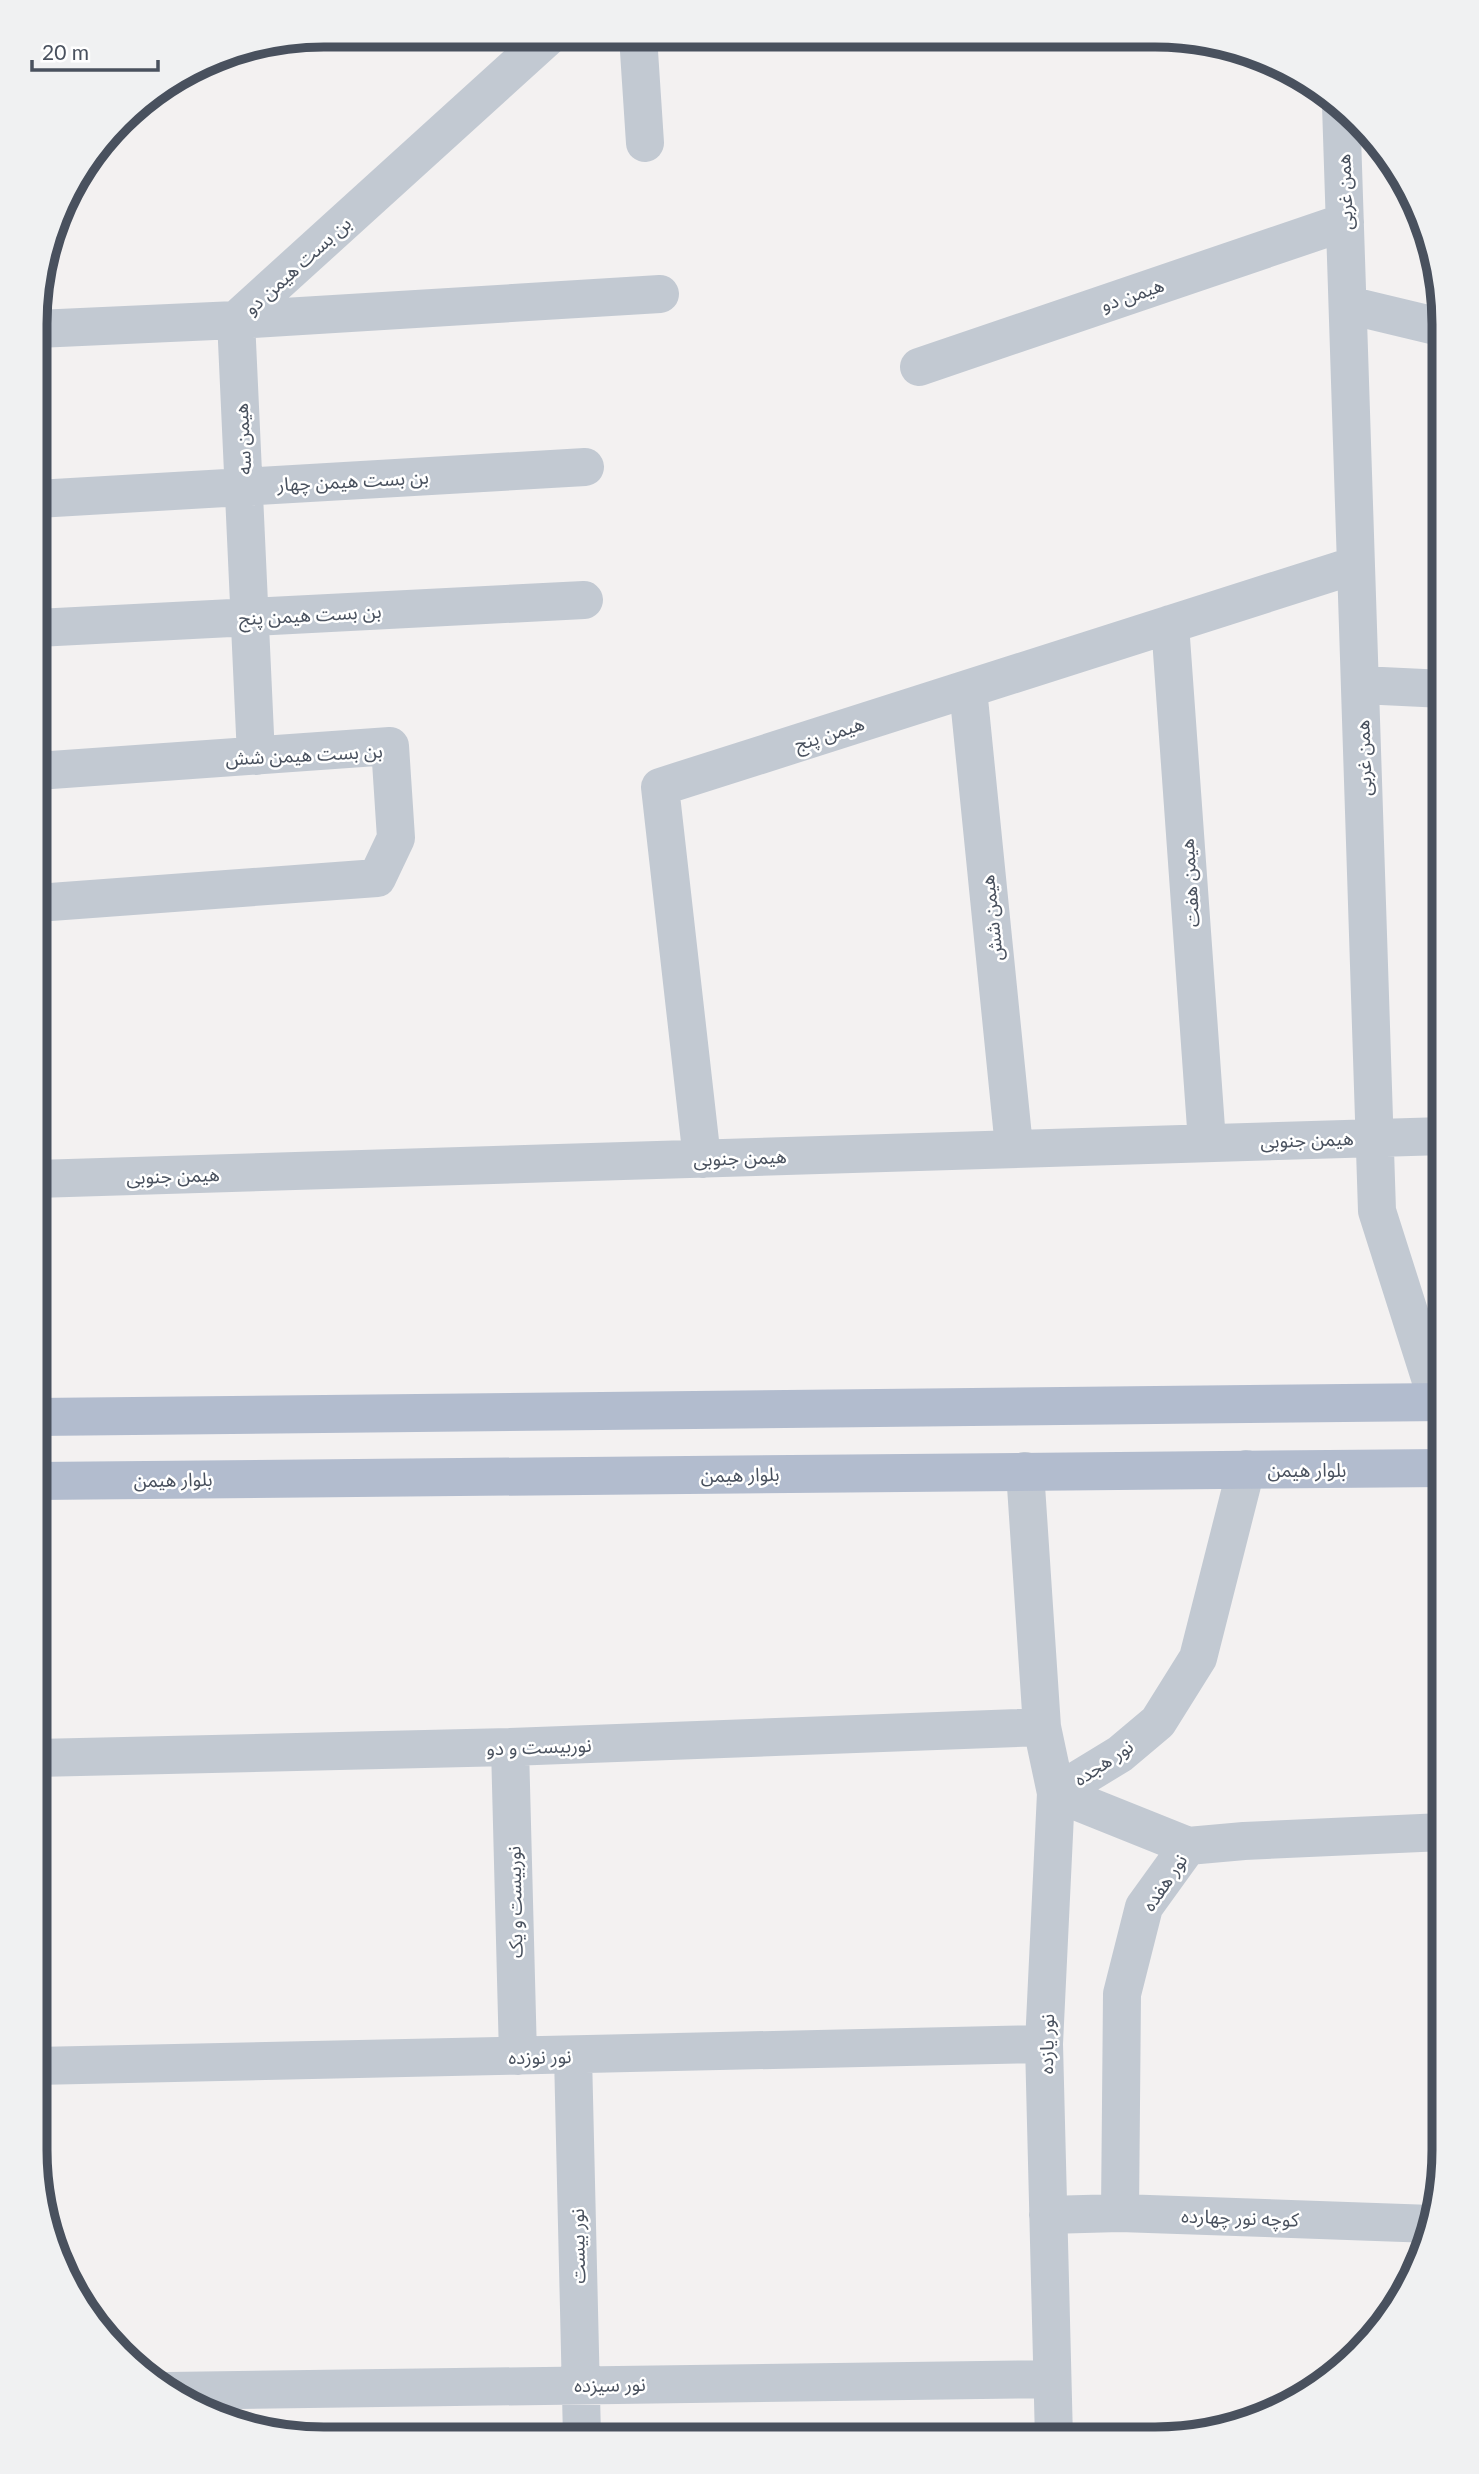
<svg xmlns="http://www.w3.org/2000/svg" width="1479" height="2474" font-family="Lato,'Noto Sans Arabic',sans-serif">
<rect width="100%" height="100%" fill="#f3f1f1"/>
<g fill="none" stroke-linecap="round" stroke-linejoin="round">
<path stroke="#c2c9d2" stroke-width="38" d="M 549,36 L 236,320 L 660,294
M 638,36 L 645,143
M 1341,105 L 1377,1211 L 1438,1403
M 1348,305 L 1444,328
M 37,329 L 236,320 L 256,756
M 919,367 L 1345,222
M 37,499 L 585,467
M 1170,624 L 1207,1142
M 37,628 L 584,600
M 1361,685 L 1444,689
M 968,689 L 1014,1147
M 37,903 L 377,878 L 396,838 L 390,746 L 37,771
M 702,1159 L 660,787 L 1356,565
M 36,1179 C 505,1165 974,1147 1444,1136
M 1025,1471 L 1042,1727 L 1056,1793 L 1120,1754 L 1158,1722 L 1198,1658 L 1246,1469
M 510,1747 L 518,2056
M 36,1758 L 510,1747 L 1042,1727
M 573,2055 L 582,2437
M 35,2066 L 1044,2044
M 1120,2213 L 1122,1994 L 1144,1907 L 1188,1846 L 1244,1841 L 1443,1832
M 1048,2215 L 1120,2213 L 1432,2224
M 168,2391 L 1052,2379
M 1054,2439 L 1044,2044 L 1056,1793 L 1188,1846"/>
<path stroke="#b2bcce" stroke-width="38" d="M 36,1417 L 1444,1402
M 36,1481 L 1444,1468"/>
</g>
<g text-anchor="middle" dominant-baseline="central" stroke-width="5" stroke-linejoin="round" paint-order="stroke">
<g font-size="19" fill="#49515e" stroke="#fff">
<text transform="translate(1344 192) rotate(-92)">همن غربی</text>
<text transform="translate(297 265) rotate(-42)">بن بست هیمن دو</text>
<text transform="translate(1132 294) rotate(-19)">هیمن دو</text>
<text transform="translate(242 439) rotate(-93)">هیمن سه</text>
<text transform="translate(353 480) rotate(-3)">بن بست هیمن چهار</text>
<text transform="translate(310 614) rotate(-3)">بن بست هیمن پنج</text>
<text transform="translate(829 733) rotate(-18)">هیمن پنج</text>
<text transform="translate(304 754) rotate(-3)">بن بست هیمن شش</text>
<text transform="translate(1363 758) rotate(-92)">همن غربی</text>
<text transform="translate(1189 883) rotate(-94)">هیمن هفت</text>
<text transform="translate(991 918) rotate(-96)">هیمن شش</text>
<text transform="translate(1307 1139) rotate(-2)">هیمن جنوبی</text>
<text transform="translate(740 1157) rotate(-2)">هیمن جنوبی</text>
<text transform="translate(173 1175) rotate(-2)">هیمن جنوبی</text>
<text x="1307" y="1469">بلوار هیمن</text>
<text transform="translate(740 1474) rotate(-1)">بلوار هیمن</text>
<text transform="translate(173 1479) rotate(-1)">بلوار هیمن</text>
<text transform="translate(539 1746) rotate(-2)">نوربیست و دو</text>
<text transform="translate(1103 1762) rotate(-34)">نور هجده</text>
<text transform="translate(1164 1882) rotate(-56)">نور هفده</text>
<text transform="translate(514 1902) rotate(-91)">نوربیست و یک</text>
<text transform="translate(1046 2044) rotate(-89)">نور یازده</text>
<text transform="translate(540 2056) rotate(-1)">نور نوزده</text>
<text transform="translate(1240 2217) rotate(2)">کوچه نور چهارده</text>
<text transform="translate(577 2246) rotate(-91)">نور بیست</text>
<text transform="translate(610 2384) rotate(-1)">نور سیزده</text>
</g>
</g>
<path d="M0 0H1479V2474H0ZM324 47H1155A277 277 0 0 1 1432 324V2150A277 277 0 0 1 1155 2427H324A277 277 0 0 1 47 2150V324A277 277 0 0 1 324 47Z" fill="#f0f1f2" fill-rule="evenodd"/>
<path fill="none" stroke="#49515e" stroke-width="9" d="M324 47H1155A277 277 0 0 1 1432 324V2150A277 277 0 0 1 1155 2427H324A277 277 0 0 1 47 2150V324A277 277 0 0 1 324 47Z"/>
<path d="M32 60v10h126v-10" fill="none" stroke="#49515e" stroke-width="3.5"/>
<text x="42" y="60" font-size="21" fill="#49515e" stroke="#ffffff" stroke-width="5" paint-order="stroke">20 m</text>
</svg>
